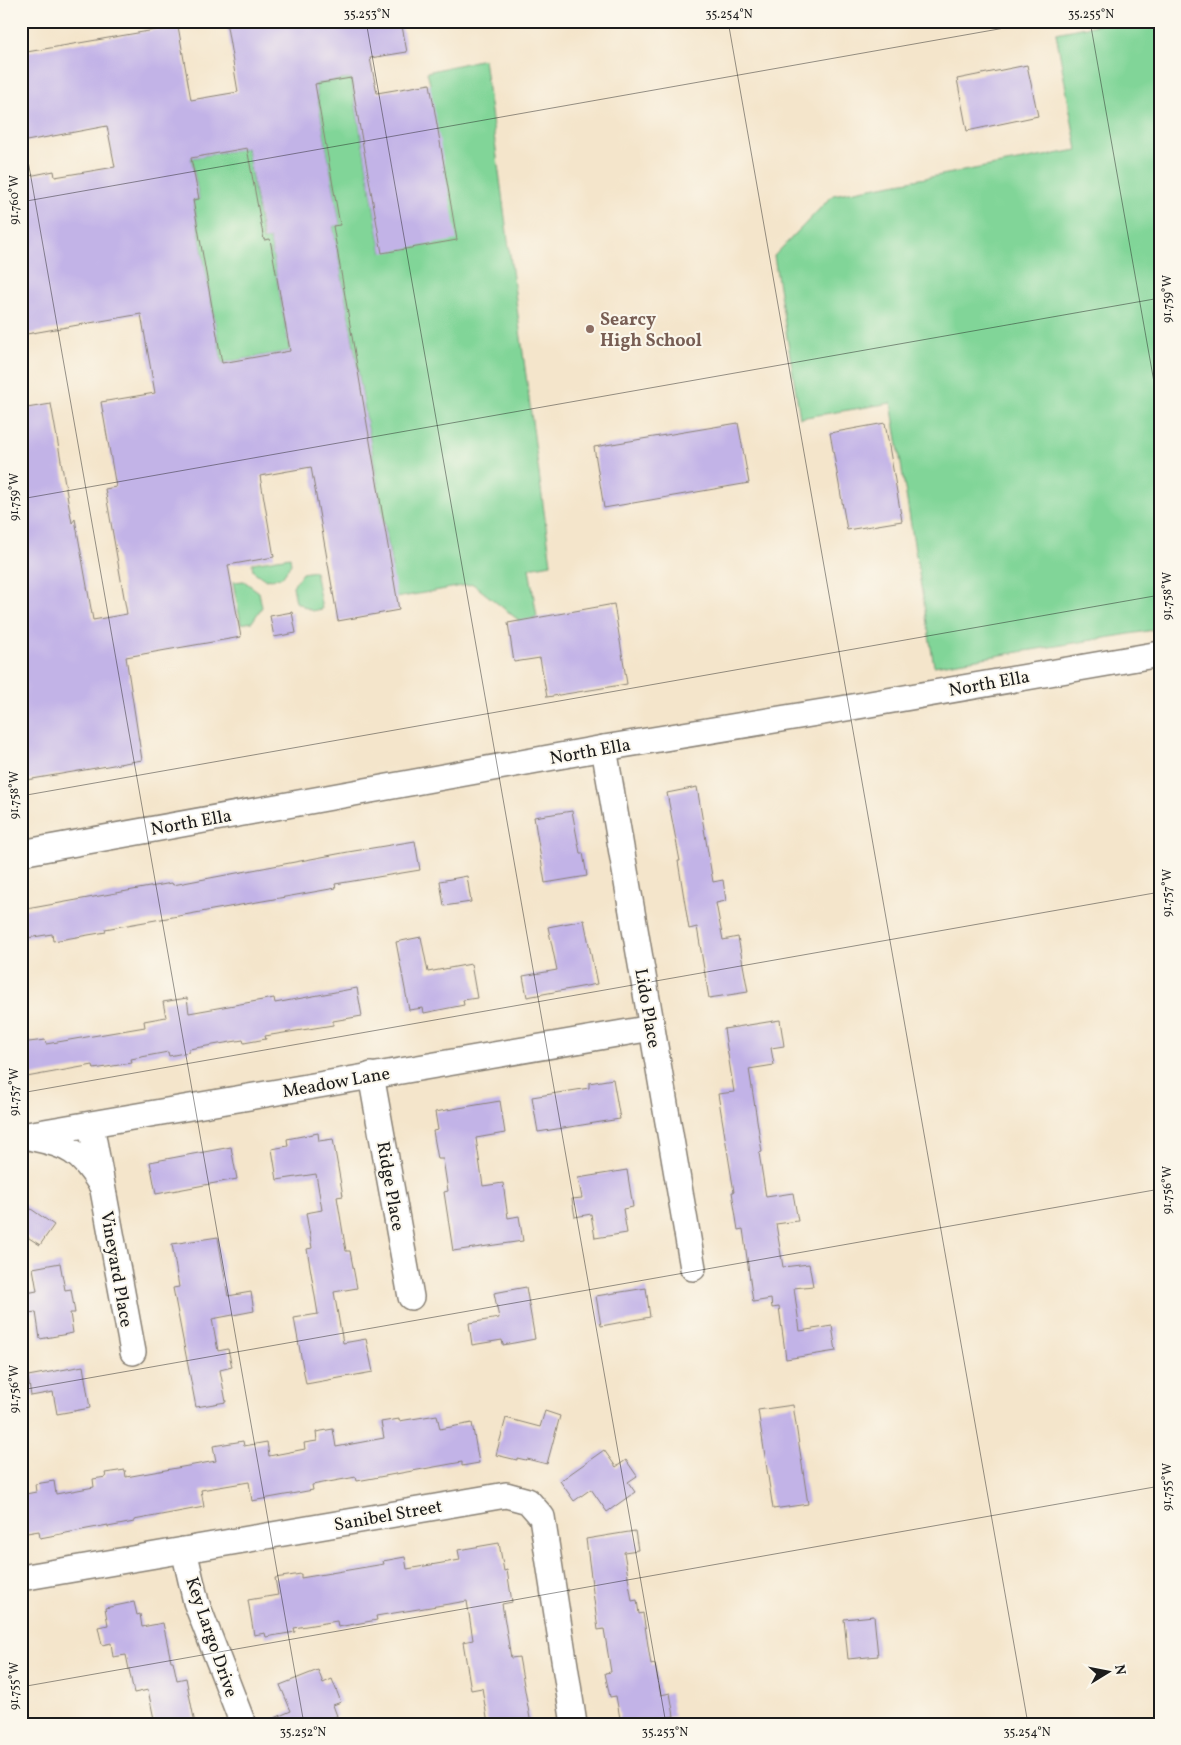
<svg xmlns="http://www.w3.org/2000/svg" width="1181" height="1745" font-family="Vollkorn,serif">
  <style>
    .green { fill: #81d598; stroke: #4e785a }
    .building { fill: #c2b3e7; fill-rule: evenodd }
    .lines { fill: none; stroke-linecap: round; stroke-linejoin: round }
    .street-casing { stroke: #888074; stroke-width: 28 }
    .street { stroke: #fff; stroke-width: 25 }
    .ticks { fill: none; stroke: #1c1c1c; stroke-width: 1; stroke-opacity: 0.45 }
    .education-dot { fill: #8d6e63; stroke: #fbf7ec; stroke-width: 2 }
    .labels { text-anchor: middle; stroke-width: 4; stroke-linejoin: round; paint-order: stroke }
    .education-label { font-size: 18px; font-weight: bold; fill: #785e54; stroke: #fbf7ec; text-anchor: start }
    .street-label { font-size: 18px; fill: #1c1c1c; stroke: #fbf7ec }
    .neatline { fill: none; stroke: #1c1c1c; stroke-width: 2 }
    .ticks-label { font-size: 12px; text-anchor: middle; fill: #1c1c1c }
  </style>
  <rect width="100%" height="100%" fill="#fbf7ec"/>
  <filter id="ink" filterUnits="userSpaceOnUse"><feTurbulence type="fractalNoise" baseFrequency=".02" numOctaves="2"/><feDisplacementMap in="SourceGraphic" scale="10" xChannelSelector="R" yChannelSelector="G"/><feConvolveMatrix kernelMatrix="1 2 1 2 8 2 1 2 1" color-interpolation-filters="sRGB"/></filter>
  <filter id="wash" filterUnits="userSpaceOnUse"><feTurbulence type="fractalNoise" baseFrequency=".0096" numOctaves="4" result="noise"/><feDisplacementMap in="SourceGraphic" scale="20" xChannelSelector="R" yChannelSelector="G"/><feGaussianBlur stdDeviation="1.12" result="paint"/><feColorMatrix in="noise" values="0 0 0 0 0 0 0 0 0 0 0 0 0 0 0 0 0 1.4 0 .05"/><feComposite in="paint" operator="in"/></filter>
  <g filter="url(#wash)">
    <rect width="100%" height="100%" fill="#f4e5cb"/>
    <g class="green">
      <path d="M1116,21H1159L1160,26V629L934,666L891,403L800,418L774,256L833,195L1077,150L1056,33Z"/>
      <path d="M484,59L551,564L529,568L537,617L533,618L538,645L521,622L473,584L374,602L392,567L333,226L340,225L315,84L351,78L382,253L430,84L427,72Z"/>
      <path d="M247,148L263,240L270,239L290,351L222,363L193,200L199,199L191,158Z"/>
      <path d="M290,557L291,564L282,577L266,580L253,571L252,563Z"/>
      <path d="M315,571L322,609L312,611L296,602L293,586L302,573Z"/>
      <path d="M244,581L259,592L262,607L252,622L241,624L233,582Z"/>
    </g>
    <g id="blocks">
      <g class="building">
        <path d="M226,21H401L407,52L370,58L377,93L430,84L457,240L382,253L351,78L315,84L340,225L333,226L399,610L338,621L311,467L260,476L274,557L228,565L241,637L126,657L142,760L21,781V409L51,404L72,523L75,519L93,620L127,614L105,489L116,487L101,402L155,393L141,314L21,335V184L25,183L24,177L54,171L55,177L115,167L107,126L21,142V53L178,26L191,100L238,92ZM247,148L264,240L270,239L290,351L222,363L193,200L199,199L191,158Z"/>
        <path d="M1027,65L1038,116L967,131L957,79Z"/>
        <path d="M738,423L749,483L604,508L594,447Z"/>
        <path d="M885,423L902,521L847,530L830,433Z"/>
        <path d="M614,604L627,684L547,697L540,658L514,662L508,623Z"/>
        <path d="M292,612L296,633L274,637L270,616Z"/>
        <path d="M697,787L713,882L723,880L726,901L716,903L723,940L738,937L748,992L709,998L697,927L689,929L678,861H680L667,793Z"/>
        <path d="M572,811L580,853H583L587,876L545,883L534,817Z"/>
        <path d="M415,841L420,870L335,884L336,888L105,929L106,932L53,941L52,934L21,939V910L172,883L173,885L348,852Z"/>
        <path d="M467,876L471,902L444,906L440,881Z"/>
        <path d="M584,920L597,984L527,997L523,976L557,970L548,927Z"/>
        <path d="M421,937L428,972L471,964L477,998L463,1000L464,1005L424,1013L423,1008L409,1010L396,942Z"/>
        <path d="M357,988L362,1016L333,1021V1025L265,1036L266,1039L244,1043L243,1040L189,1049V1052L169,1056L168,1052L131,1059L132,1063L94,1069L93,1065L21,1078V1043L45,1040L46,1044L145,1027L144,1021L166,1017L163,1002L187,998L189,1013L274,998L275,1003Z"/>
        <path d="M780,1020L784,1046L771,1048L774,1065L749,1069L762,1152L759,1153L766,1197L793,1193L798,1221L776,1224L783,1267L809,1264L813,1286L794,1288L800,1331L832,1326L836,1351L786,1359L779,1307L772,1308L771,1299L753,1302L743,1229L738,1230L732,1192H734L718,1094L734,1092L724,1029Z"/>
        <path d="M613,1079L620,1119L538,1132L532,1097L589,1088V1083Z"/>
        <path d="M500,1101L505,1133L476,1138L483,1186L503,1183L508,1218L519,1216L523,1241L453,1251L444,1192L448,1191L443,1159H438L433,1131L438,1130L435,1112Z"/>
        <path d="M318,1133L319,1141L333,1139L343,1196L337,1197L346,1251H350L357,1288L334,1292L343,1343L366,1339L373,1372L306,1384L294,1318L318,1314L307,1249L312,1248L306,1213L322,1210L316,1174L277,1180L272,1149L288,1146L287,1139Z"/>
        <path d="M231,1147L237,1179L156,1194L150,1162Z"/>
        <path d="M627,1170L633,1207L623,1209L627,1233L595,1238L591,1214L575,1217L572,1199L582,1198L578,1178Z"/>
        <path d="M21,1202L54,1225L40,1245L21,1233Z"/>
        <path d="M218,1237L228,1296L251,1292L254,1311L212,1319L218,1351L228,1349L232,1367L220,1370L226,1402L196,1407L173,1288L179,1287L172,1244Z"/>
        <path d="M60,1263L65,1290L71,1289L75,1313H70L73,1333L40,1339L36,1312L21,1314V1294L37,1291L33,1268Z"/>
        <path d="M526,1287L535,1339L503,1345L502,1340L472,1345L469,1323L499,1318L494,1293Z"/>
        <path d="M646,1288L650,1317L601,1326L596,1296Z"/>
        <path d="M83,1366L90,1408L57,1414L53,1392L31,1396L28,1376Z"/>
        <path d="M793,1405L808,1504L773,1509L758,1410Z"/>
        <path d="M545,1411L560,1416L547,1464L527,1459L526,1460L517,1458V1460L496,1455L506,1418L540,1427Z"/>
        <path d="M437,1415L440,1429L472,1423L479,1463L462,1466V1462L357,1481L356,1477L312,1485L313,1490L252,1501L249,1482L201,1490L204,1507L134,1520V1522L108,1527V1525L40,1538L39,1531L21,1534V1495L36,1492L35,1484L54,1481L56,1494L94,1487L93,1479L106,1477L105,1473L125,1470L126,1477L216,1461L213,1446L243,1441L244,1446L267,1442L269,1456L305,1449L304,1443L317,1441L316,1432L333,1429L336,1447L384,1438L381,1422L399,1419V1421Z"/>
        <path d="M604,1450L616,1467L626,1460L637,1476L628,1482L635,1492L607,1512L591,1489L574,1501L560,1481Z"/>
        <path d="M635,1531L638,1550L624,1552L632,1601L637,1600L639,1614L643,1613L651,1665L655,1664L661,1695L670,1693L674,1716L634,1724H621L616,1696L610,1697L605,1673L611,1672L604,1629L598,1630L586,1539Z"/>
        <path d="M499,1543L504,1571L507,1570L512,1602L502,1604L511,1658L519,1657L531,1724H488L482,1688L471,1690L463,1642L473,1640L467,1601L376,1616L377,1620L338,1627L337,1621L294,1628L295,1632L266,1637L265,1633L254,1635L248,1600L278,1595L275,1578L301,1574V1578L384,1564L383,1561L405,1557L407,1569L460,1560L458,1550Z"/>
        <path d="M134,1602L137,1615L140,1614L142,1627L163,1623L171,1661H173L177,1680L186,1678L195,1724H155L148,1690L134,1693L126,1655L113,1657L111,1643L102,1645L98,1627L108,1625L105,1608Z"/>
        <path d="M874,1616L878,1656L848,1659L844,1619Z"/>
        <path d="M318,1670L323,1683L332,1679L341,1702L333,1705L337,1716L319,1724H261L291,1711L280,1685Z"/>
      </g>
    </g>
  </g>
  <g filter="url(#ink)">
    <use href="#blocks" fill-opacity="0" stroke="#888074" stroke-width="1"/>
    <g class="lines">
      <defs>
        <g id="street">
          <path d="M604,748L693,1268"/>
          <path d="M21,853L604,748L835,710L1160,654"/>
          <path d="M371,1075L411,1297"/>
          <path d="M91,1125L133,1352"/>
          <path d="M21,1136L652,1028"/>
          <path d="M33,1138C68,1145 81,1152 100,1183"/>
          <path d="M184,1550L196,1602L243,1724"/>
          <path d="M21,1578L506,1495L528,1501L542,1517L574,1724"/>
        </g>
      </defs>
      <use href="#street" class="street-casing"/>
      <use href="#street" class="street"/>
    </g>
  </g>
  <path class="ticks" d="M366,21L666,1724M728,21L1028,1724M1090,21L1160,416M21,121L304,1724M21,202L1044,21M21,499L1160,298M21,796L1160,595M21,1093L1160,892M21,1390L1160,1189M21,1687L1160,1486"/>
  <circle class="education-dot" cx="590" cy="329" r="5"/>
  <g class="labels">
    <g class="education-label">
      <text x="600" y="325">Searcy<tspan x="600" dy="21">High School</tspan></text>
    </g>
    <g class="street-label">
      <text transform="translate(989 683) rotate(-10)" y="6">North Ella</text>
      <text transform="translate(590 751) rotate(-10)" y="6">North Ella</text>
      <text transform="translate(191 822) rotate(-10)" y="6">North Ella</text>
      <text transform="translate(648 1008) rotate(80)" y="6">Lido Place</text>
      <text transform="translate(336 1082) rotate(-10)" y="6">Meadow Lane</text>
      <text transform="translate(391 1186) rotate(80)" y="6">Ridge Place</text>
      <text transform="translate(117 1269) rotate(80)" y="6">Vineyard Place</text>
      <text transform="translate(388 1515) rotate(-10)" y="6">Sanibel Street</text>
      <text transform="translate(212 1637) rotate(71)" y="6">Key Largo Drive</text>
    </g>
  </g>
  <rect width="1181" height="1745" fill="none" stroke="#fbf7ec" stroke-width="55"/>
  <g transform="translate(1108 1672) rotate(80)" stroke="#fbf7ec" stroke-width="4" paint-order="stroke">
  <path d="M0-4L9 19L0 12L-9 19Z" fill="#1c1c1c"/>
  <text y="-8" font-size="14" font-weight="bold" text-anchor="middle" fill="#1c1c1c">N</text>
  </g>
  <rect x="28" y="28" width="1126" height="1690" class="neatline"/>
  <g class="ticks-label">
    <text x="367" y="18">35.253°N</text>
    <text x="729" y="18">35.254°N</text>
    <text x="1091" y="18">35.255°N</text>
    <text transform="translate(14 200) rotate(-90)" y="4">91.760°W</text>
    <text transform="translate(1167 299) rotate(-90)" y="4">91.759°W</text>
    <text transform="translate(14 497) rotate(-90)" y="4">91.759°W</text>
    <text transform="translate(1167 596) rotate(-90)" y="4">91.758°W</text>
    <text transform="translate(14 795) rotate(-90)" y="4">91.758°W</text>
    <text transform="translate(1167 893) rotate(-90)" y="4">91.757°W</text>
    <text transform="translate(14 1092) rotate(-90)" y="4">91.757°W</text>
    <text transform="translate(1167 1190) rotate(-90)" y="4">91.756°W</text>
    <text transform="translate(14 1389) rotate(-90)" y="4">91.756°W</text>
    <text transform="translate(1167 1487) rotate(-90)" y="4">91.755°W</text>
    <text transform="translate(14 1686) rotate(-90)" y="4">91.755°W</text>
    <text x="303" y="1736">35.252°N</text>
    <text x="665" y="1736">35.253°N</text>
    <text x="1027" y="1736">35.254°N</text>
  </g>
</svg>
